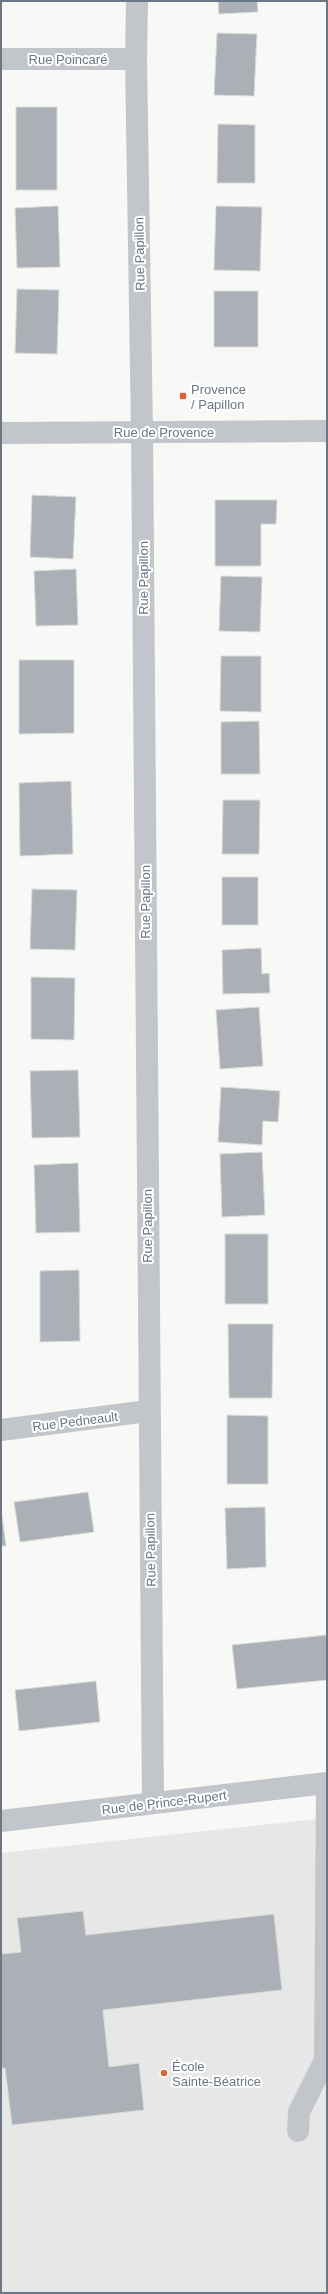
<svg xmlns="http://www.w3.org/2000/svg" width="328" height="2294" font-family="Helvetica,sans-serif">
  <style>
    .built { fill: #e6e7e6 }
    .building { fill: #aab0b6; stroke: #dadad8 }
    .lines { fill: none; stroke-linecap: round; stroke-linejoin: round }
    .minor { stroke: #c2c5c9; stroke-width: 22 }
    .poi-dot { fill: #d56739; stroke: #fff; stroke-width: 1.5 }
    .labels { text-anchor: middle; stroke-width: 4; stroke-linejoin: round; paint-order: stroke }
    .street-label { font-size: 13px; fill: #6a7784; stroke: #fff }
    .poi-label { font-size: 13px; fill: #6a7784; stroke: #fff; text-anchor: start }
  </style>
  <rect width="100%" height="100%" fill="#f8f8f6"/>
  <path class="built" d="M327,1818V2293H1V1853Z"/>
  <g class="building">
    <path d="M218,1H257L258,12L219,14Z"/>
    <path d="M217,33L257,34L254,96L214,95Z"/>
    <rect x="16" y="107" width="41" height="83"/>
    <path d="M218,124L255,125V183H217Z"/>
    <path d="M58,206L60,267L17,268L15,208Z"/>
    <path d="M216,206L262,207L260,271L214,270Z"/>
    <path d="M17,289L59,290L57,354L15,353Z"/>
    <rect x="214" y="291" width="44" height="56"/>
    <path d="M32,495L76,497L73,559L30,557Z"/>
    <path d="M215,500H277L276,524H261V566H215Z"/>
    <path d="M76,569L78,625L36,626L34,571Z"/>
    <path d="M221,576L262,577L260,632L219,631Z"/>
    <path d="M221,656H261V712L220,711Z"/>
    <path d="M19,660H74V733L19,734Z"/>
    <path d="M259,721L260,774H221V722Z"/>
    <path d="M71,781L73,854L20,856L19,783Z"/>
    <path d="M223,800H260L259,854H222Z"/>
    <rect x="222" y="877" width="36" height="48"/>
    <path d="M32,889L77,890L75,950L30,949Z"/>
    <path d="M261,948L262,974L269,973L270,993L223,994L222,950Z"/>
    <path d="M31,977L75,978L74,1040L31,1039Z"/>
    <path d="M259,1007L263,1066L220,1069L216,1010Z"/>
    <path d="M78,1070L80,1137L32,1138L30,1071Z"/>
    <path d="M221,1087L280,1091L278,1122L263,1121L262,1145L218,1142Z"/>
    <path d="M262,1152L265,1215L222,1217L220,1154Z"/>
    <path d="M78,1163L80,1232L36,1233L34,1165Z"/>
    <rect x="225" y="1234" width="43" height="70"/>
    <path d="M79,1270L80,1341L40,1342V1271Z"/>
    <path d="M228,1324H273L272,1398H229Z"/>
    <path d="M227,1415L268,1416V1484H227Z"/>
    <path d="M88,1492L94,1532L20,1542L14,1502Z"/>
    <path d="M265,1507L266,1567L227,1569L225,1508Z"/>
    <path d="M1,1508L6,1546H1Z"/>
    <path d="M327,1635V1680L237,1689L232,1645Z"/>
    <path d="M96,1681L100,1722L19,1731L15,1690Z"/>
    <path d="M83,1911L86,1935L274,1914L282,1990L103,2010L109,2067L139,2063L144,2110L12,2125L5,2068H1V1954L21,1952L17,1918Z"/>
  </g>
  <g class="lines">
    <g class="minor">
      <path d="M137,1L136,59L142,432L153,1803"/>
      <path d="M1,59H136"/>
      <path d="M1,433L327,431"/>
      <path d="M1,1430L148,1411"/>
      <path d="M1,1821L327,1783"/>
      <path d="M298,2131L299,2112L325,2060L327,1789"/>
    </g>
  </g>
  <g class="poi-dot">
    <rect x="179" y="392" width="8" height="8" rx="2"/>
    <circle cx="164" cy="2073" r="4"/>
  </g>
  <g class="labels">
    <g class="street-label">
      <text x="68" y="64">Rue Poincaré</text>
      <text transform="translate(139 254) rotate(-91)" y="5">Rue Papillon</text>
      <text x="164" y="437">Rue de Provence</text>
      <text transform="translate(143 578) rotate(-90)" y="5">Rue Papillon</text>
      <text transform="translate(145 902) rotate(-90)" y="5">Rue Papillon</text>
      <text transform="translate(147 1226) rotate(-90)" y="5">Rue Papillon</text>
      <text transform="translate(75 1421) rotate(-7)" y="5">Rue Pedneault</text>
      <text transform="translate(150 1550) rotate(-91)" y="5">Rue Papillon</text>
      <text transform="translate(164 1802) rotate(-7)" y="5">Rue de Prince-Rupert</text>
    </g>
    <g class="poi-label">
      <text x="191" y="394">Provence<tspan x="191" dy="15">/ Papillon</tspan></text>
      <text x="172" y="2071">École<tspan x="172" dy="15">Sainte-Béatrice</tspan></text>
    </g>
  </g>
  <rect width="328" height="2294" fill="none" stroke="#6a7784" stroke-width="4"/>
</svg>
